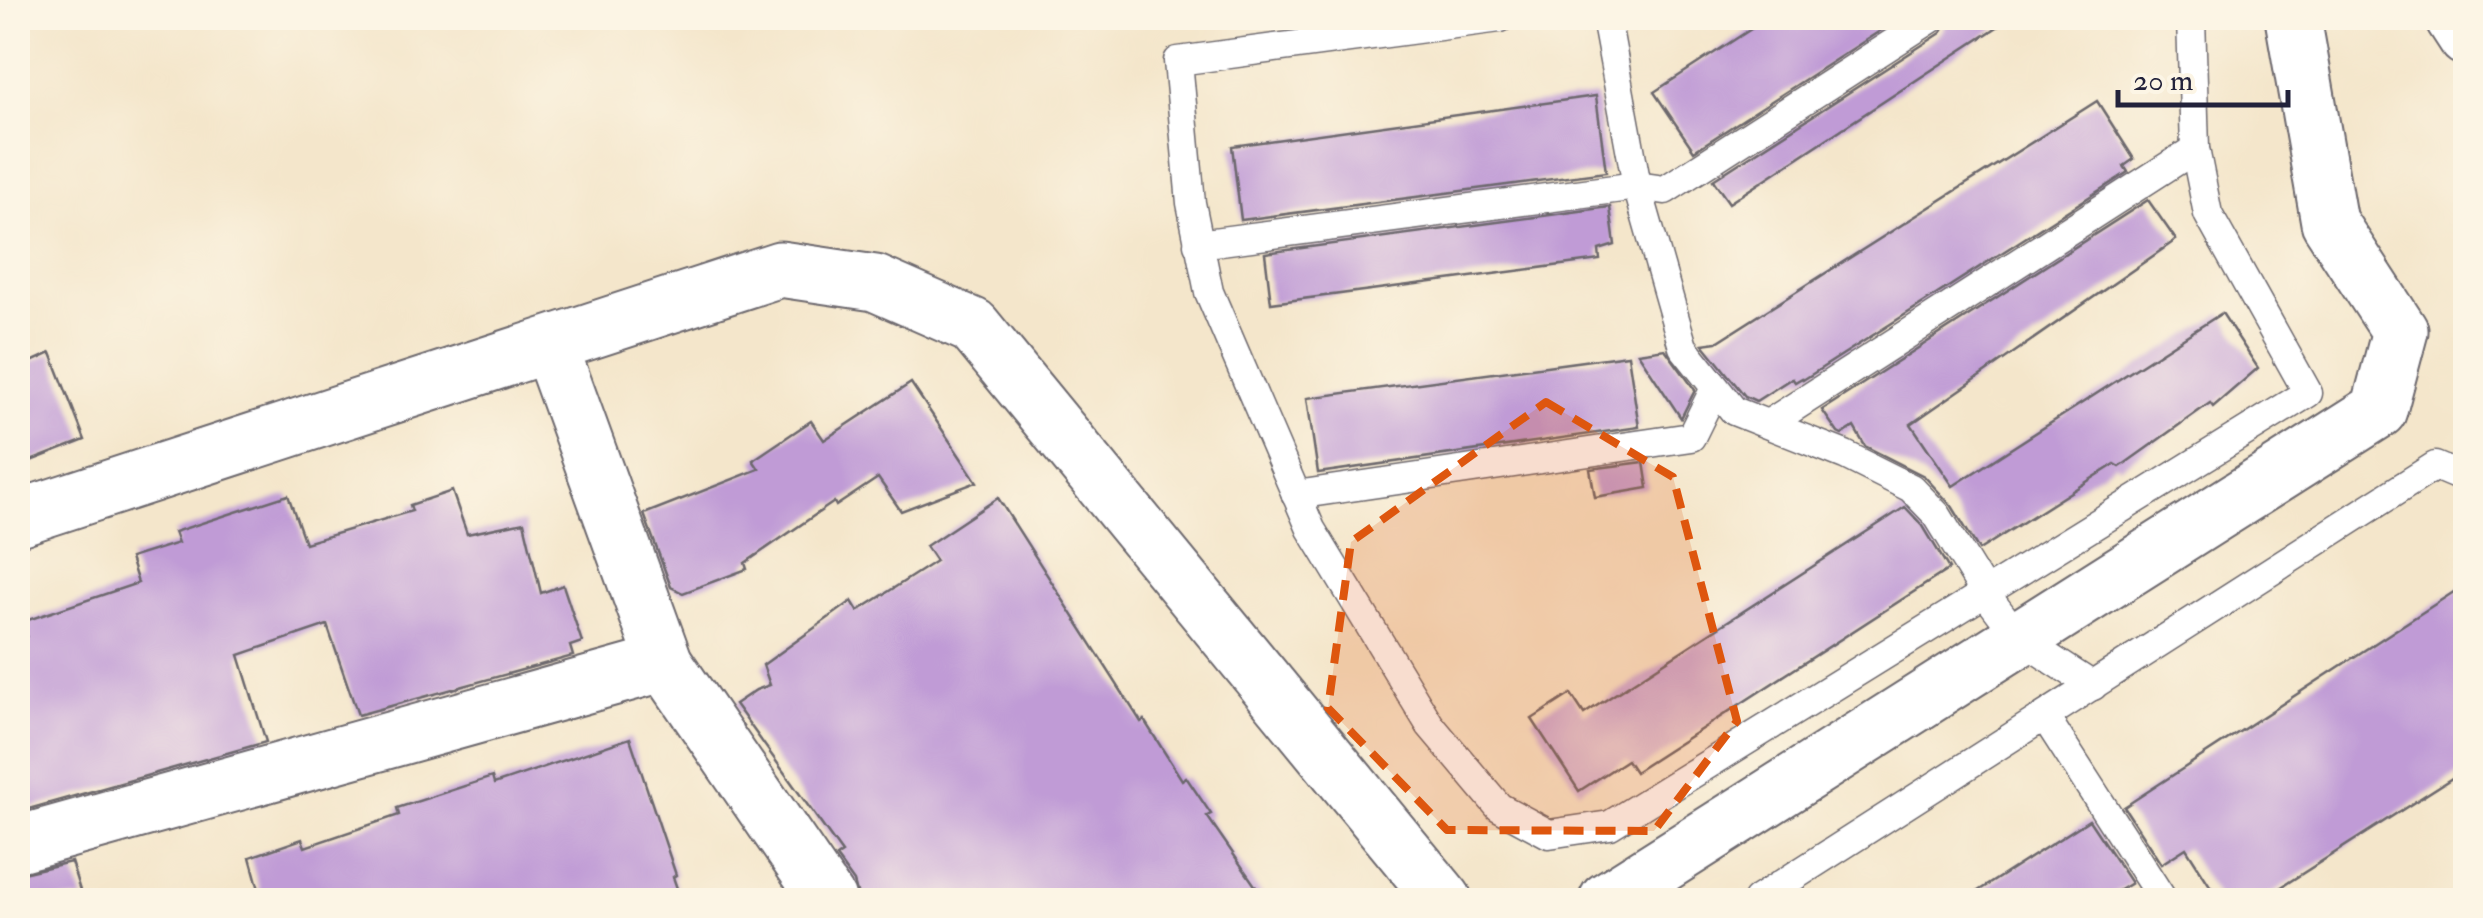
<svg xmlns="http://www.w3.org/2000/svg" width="2483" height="918" font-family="'IM FELL Double Pica',serif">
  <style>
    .building { fill: #c09bd6 }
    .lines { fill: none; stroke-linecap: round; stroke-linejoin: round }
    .lane-casing { stroke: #6c676d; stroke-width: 31 }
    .street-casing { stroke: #6c676d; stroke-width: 59 }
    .lane { stroke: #fff; stroke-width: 28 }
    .street { stroke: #fff; stroke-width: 55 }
    .marked { fill: #de560e; fill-opacity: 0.2; stroke: #de560e; stroke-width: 8; stroke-dasharray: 20 12; stroke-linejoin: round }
  </style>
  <rect width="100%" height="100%" fill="#fcf5e5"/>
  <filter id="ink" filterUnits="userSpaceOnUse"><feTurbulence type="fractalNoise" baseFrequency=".01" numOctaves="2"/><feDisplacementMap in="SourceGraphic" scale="20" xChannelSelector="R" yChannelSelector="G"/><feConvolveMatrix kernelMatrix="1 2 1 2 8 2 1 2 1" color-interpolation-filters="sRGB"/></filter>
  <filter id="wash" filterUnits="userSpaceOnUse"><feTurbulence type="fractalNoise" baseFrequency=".0048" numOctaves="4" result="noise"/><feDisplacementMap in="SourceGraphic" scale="40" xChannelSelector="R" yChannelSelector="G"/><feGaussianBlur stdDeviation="2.25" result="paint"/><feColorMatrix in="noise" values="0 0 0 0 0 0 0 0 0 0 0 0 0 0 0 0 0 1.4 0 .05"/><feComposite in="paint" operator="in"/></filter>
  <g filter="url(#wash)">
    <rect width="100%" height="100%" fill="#f4e6cb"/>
    <g id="blocks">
      <g class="building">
        <path d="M1768,18H1900L1694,151L1654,92Z"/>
        <path d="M1949,18H2011L1729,203L1713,180L1941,33Z"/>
        <path d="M1596,96L1606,172L1241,220L1232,146Z"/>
        <path d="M2097,101L2134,159L2124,166L2128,172L1803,380L1802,378L1795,382L1792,378L1756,401L1745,396L1703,344L1717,342Z"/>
        <path d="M2148,200L2176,240L1911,424L1953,486L2222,313L2258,368L2213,407L2210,403L2120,467L2115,464L1979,550L1952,506L1924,476L1865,446L1854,427L1842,435L1838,433L1822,410Z"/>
        <path d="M1610,207L1615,245L1599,250L1600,260L1271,303L1265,253Z"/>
        <path d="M1665,349L1695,390L1681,418L1638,353Z"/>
        <path d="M51,353L85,440L18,466V368Z"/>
        <path d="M1628,355L1639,427L1318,473L1307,398Z"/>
        <path d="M911,383L977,482L901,511L878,478L836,506L834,502L745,563L747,569L683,593L671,587L644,514L759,469L753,460L811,421L824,440Z"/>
        <path d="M1644,462L1648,488L1595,497L1590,469Z"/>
        <path d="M452,491L467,534L524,522L541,593L563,585L582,642L570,646L573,656L358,715L327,625L239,655L266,742L18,812V640L27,636L22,622L138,583L130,558L178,543L174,532L288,495L305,543L412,511L410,505Z"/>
        <path d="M998,498L1141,722L1144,720L1182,780L1186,777L1211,814L1207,816L1265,900H859L854,882L836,857L842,853L735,704L756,690L770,685L763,665L852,601L858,611L936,561L926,546Z"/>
        <path d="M1905,507L1923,526L1949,569L1635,772L1627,760L1579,791L1532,719L1571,694L1584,714Z"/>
        <path d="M2466,584V769L2261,900H2219L2186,848L2161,864L2124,807Z"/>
        <path d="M630,738L676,875L673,877L681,900H262L250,857L302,839L305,847L399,815L397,808L492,777L494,784Z"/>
        <path d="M2089,820L2131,883L2103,900H1964Z"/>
        <path d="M71,862L83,900H18V874Z"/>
      </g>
    </g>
  </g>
  <g filter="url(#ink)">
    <use href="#blocks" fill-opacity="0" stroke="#6c676d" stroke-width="2.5"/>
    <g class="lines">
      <defs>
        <g id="lane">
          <path d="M1500,18L1178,61L1191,203L1209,292L1311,529L1430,725L1499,807L1549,834L1610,825L2308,393L2208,214L2195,149L2191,18"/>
          <path d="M1606,18L1637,186L1683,347L1734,411L1845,455L1911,488L1937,515L1985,593L2019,638L2093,686"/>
          <path d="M1198,244L1637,186L1665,190L1932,18"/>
          <path d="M1768,424L2195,149"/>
          <path d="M1296,495L1691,437L1715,388"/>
          <path d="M2045,717L2163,900"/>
          <path d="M1757,900L2435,466L2466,479"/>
        </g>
        <g id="street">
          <path d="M2453,18L2466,38"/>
          <path d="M550,346L665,663L828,900"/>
          <path d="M18,518L780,269L875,283L973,326L1444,900"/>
          <path d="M18,844L665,663"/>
          <path d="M1607,900L2379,410L2400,331L2329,222L2293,18"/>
        </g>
      </defs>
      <use href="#lane" class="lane-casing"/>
      <use href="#street" class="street-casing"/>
      <use href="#lane" class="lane"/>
      <use href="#street" class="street"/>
    </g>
  </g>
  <path class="marked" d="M1546,402L1673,477L1737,721L1654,831L1447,830L1328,708L1351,542Z"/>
  <rect width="2483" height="918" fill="none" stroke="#fcf5e5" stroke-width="60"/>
  <path d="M2118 90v15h170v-15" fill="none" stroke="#22223b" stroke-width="5"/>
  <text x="2133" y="90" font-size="30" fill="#22223b" stroke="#fcf5e5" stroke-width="8" paint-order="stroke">20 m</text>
</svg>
